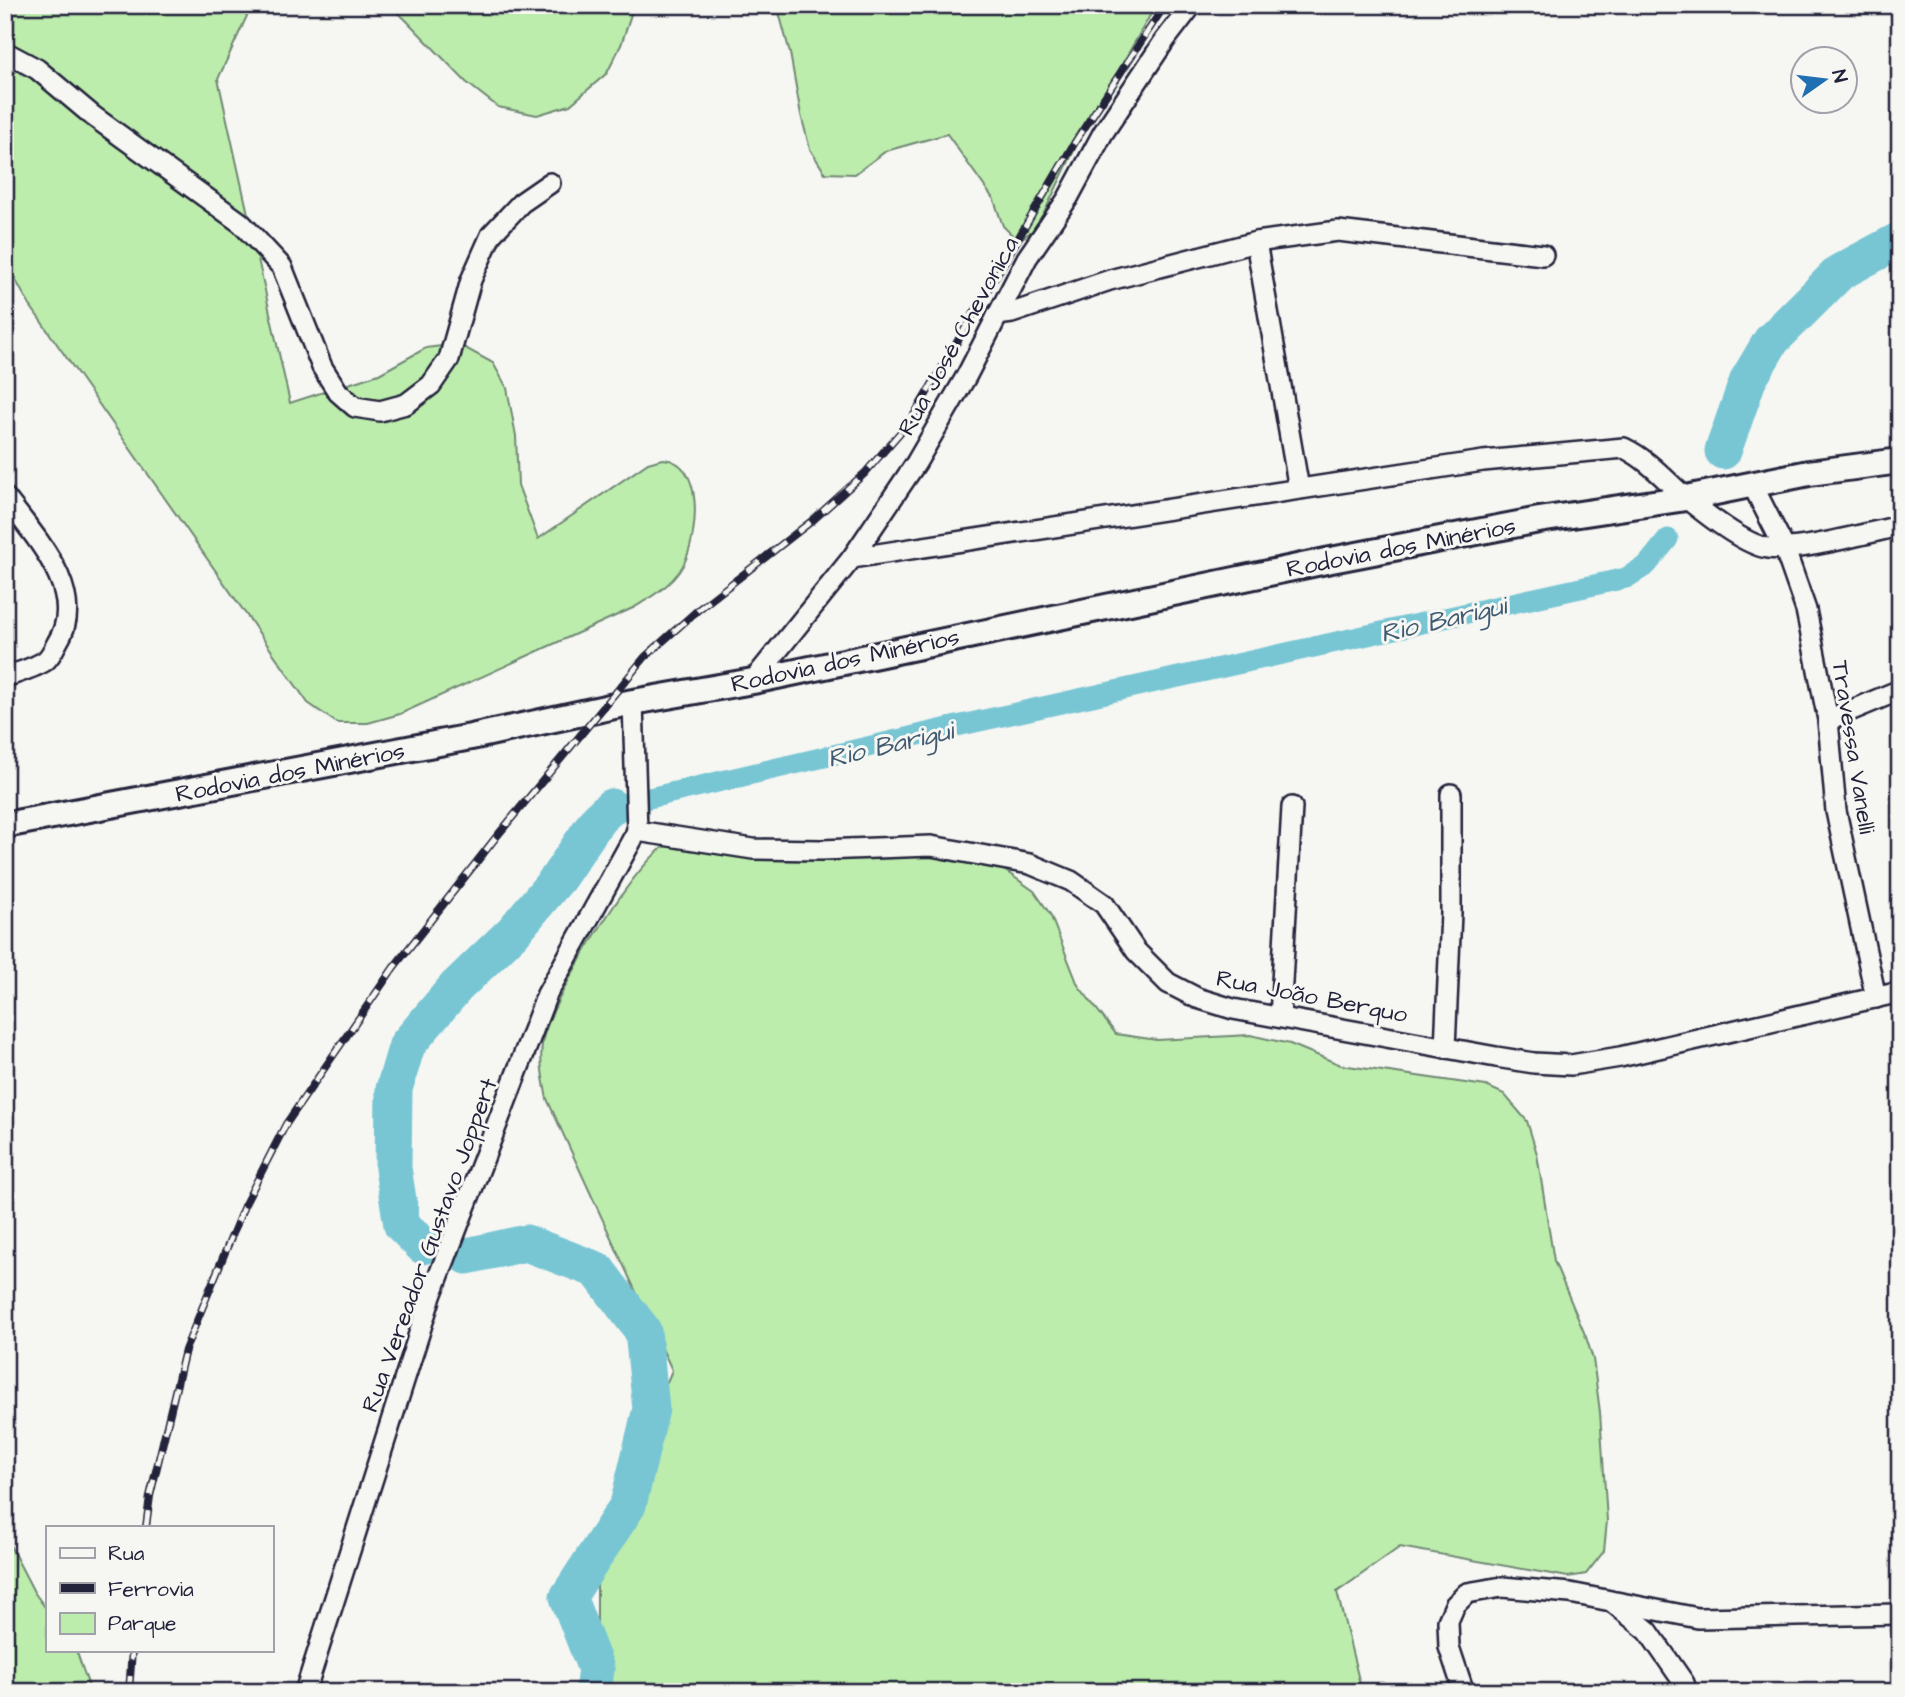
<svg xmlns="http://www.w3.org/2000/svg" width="1905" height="1697" font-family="'Architects Daughter',sans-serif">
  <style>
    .green { fill: #bdedac; stroke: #708874; stroke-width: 2 }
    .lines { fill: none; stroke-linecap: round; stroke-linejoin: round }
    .canal { stroke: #78c6d4; stroke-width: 21 }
    .river { stroke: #78c6d4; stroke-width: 37 }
    .minor-casing { stroke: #22223b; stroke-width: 24 }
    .major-casing { stroke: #22223b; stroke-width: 30 }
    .minor { stroke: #f6f6f2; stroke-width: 19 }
    .major { stroke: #f6f6f2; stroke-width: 24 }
    .rail-casing { stroke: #22223b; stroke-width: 8 }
    .rail { stroke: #f6f6f2; stroke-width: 5; stroke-dasharray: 16; stroke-linecap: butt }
    .labels { text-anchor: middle; stroke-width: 6; stroke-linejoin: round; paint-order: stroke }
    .street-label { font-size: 24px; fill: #22223b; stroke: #f6f6f2 }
    .water-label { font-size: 26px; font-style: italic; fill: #405b71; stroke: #f6f6f2 }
  </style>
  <rect width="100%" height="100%" fill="#f6f6f2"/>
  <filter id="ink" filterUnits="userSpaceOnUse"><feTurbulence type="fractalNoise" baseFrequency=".0143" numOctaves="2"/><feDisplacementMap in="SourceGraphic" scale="14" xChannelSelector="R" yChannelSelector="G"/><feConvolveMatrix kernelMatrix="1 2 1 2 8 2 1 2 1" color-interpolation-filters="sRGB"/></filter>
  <g filter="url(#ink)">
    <g class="green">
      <path d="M5,5H252L218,79L290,403L379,374L426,348L458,344L493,363L507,388L516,436L518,485L538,539L648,463C652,462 660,459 664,459C705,464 697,533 686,559C677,582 654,595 635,607L400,714L368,723H337L308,703L29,304L5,261Z"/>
      <path d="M387,5H634L621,45L607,73L570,105L537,115L498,107L466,82L404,18Z"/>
      <path d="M777,5H1156L1082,134L1045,211L1032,231L1018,241L1003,226L994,200L947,134L886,151L855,174L825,173L810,149L801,115L790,53Z"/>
      <path d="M692,837L934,854L977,860L1004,870L1034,891L1050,914L1078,985L1116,1034L1157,1040L1250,1035L1290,1044L1341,1065L1486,1086L1504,1094L1527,1121L1537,1154L1554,1261L1586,1337L1593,1359L1600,1412L1607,1521L1604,1551L1586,1574L1568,1577L1400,1547L1337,1592L1362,1692H597V1554L672,1370L547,1099C543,1079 538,1056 544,1035C557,991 627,876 662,848C670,842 682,840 692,837Z"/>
      <path d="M5,1536L34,1592L47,1610V1650H76L91,1692H5Z"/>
    </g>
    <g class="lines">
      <path class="canal" d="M611,807L957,726L1626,578L1647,565L1668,539"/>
      <g class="river">
        <path d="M1723,451L1748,380L1771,341L1840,272L1900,240"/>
        <path d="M423,1246L402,1225L393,1168L394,1089L407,1045L456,987L513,932L558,878L598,819L611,807"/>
        <path d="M467,1256L526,1243L597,1270L643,1331L651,1409L628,1505L568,1597L596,1669L593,1692"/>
      </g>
      <defs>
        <g id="minor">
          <path d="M5,52L37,69L93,116L241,223L282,267L322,367L338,392L355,407L380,411L406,404L431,385L449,359L471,280L491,235L521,203L550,183"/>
          <path d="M1256,242L1299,489"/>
          <path d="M997,315L1012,313L1110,280L1256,242L1338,231L1543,255"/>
          <path d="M1752,484L1784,547L1806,610L1828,720L1836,811L1876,998"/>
          <path d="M5,497C34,536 89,593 57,643C54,649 50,657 45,661C34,668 17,673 5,677"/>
          <path d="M852,558L1483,461L1624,448C1649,460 1665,480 1686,498C1703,512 1746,546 1768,548C1800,552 1866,533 1900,526"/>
          <path d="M753,681L852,558L916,463L967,375L1027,258L1068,198L1103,133L1165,40L1192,5"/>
          <path d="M633,702L637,831L753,849L821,850L931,846L1030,864L1071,881L1104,904L1136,951L1168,983L1197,998L1233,1009L1496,1057L1534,1063L1571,1065L1620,1057L1900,992"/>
          <path d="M1828,720L1900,690"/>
          <path d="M1280,1017L1292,807"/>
          <path d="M1445,1048L1451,913V794"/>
          <path d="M1616,1602L1698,1618L1900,1614"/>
          <path d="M305,1692L431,1296L547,994L637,831"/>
          <path d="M1464,1692L1449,1647L1448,1621L1455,1605L1467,1593L1502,1587L1570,1593L1611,1601L1648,1631L1684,1683L1687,1692"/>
        </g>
        <path id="major" d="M5,825L471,737L633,702L753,681L1326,561L1539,520L1686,498L1809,473L1900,461"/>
      </defs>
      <use href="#minor" class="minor-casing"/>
      <use href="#major" class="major-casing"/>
      <use href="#minor" class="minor"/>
      <use href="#major" class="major"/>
      <defs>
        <g id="rail">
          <path d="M146,1527L150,1496L185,1350L244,1206L286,1124L394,967L497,836L645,657L699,609L813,520L865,473L911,420L1075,142L1165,5"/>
          <path d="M129,1692L132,1650"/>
        </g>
      </defs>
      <use href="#rail" class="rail-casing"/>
      <use href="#rail" class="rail"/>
    </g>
  </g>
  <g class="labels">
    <g class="street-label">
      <text transform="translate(958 336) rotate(-61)" y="8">Rua José Chevonica</text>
      <text transform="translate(1401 547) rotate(-11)" y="8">Rodovia dos Minérios</text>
      <text transform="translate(845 660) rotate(-12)" y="8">Rodovia dos Minérios</text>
      <text transform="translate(1854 747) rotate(81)" y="8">Travessa Vanelli</text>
      <text transform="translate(290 772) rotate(-11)" y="8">Rodovia dos Minérios</text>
      <text transform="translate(1312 996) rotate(11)" y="8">Rua João Berquo</text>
      <text transform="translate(429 1245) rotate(-70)" y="8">Rua Vereador Gustavo Joppert</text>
    </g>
    <g class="water-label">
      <text transform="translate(1443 619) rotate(-13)" y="9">Rio Barigui</text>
      <text transform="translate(890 744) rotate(-13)" y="9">Rio Barigui</text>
    </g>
  </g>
  <rect width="1905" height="1697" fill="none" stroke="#f6f6f2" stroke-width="28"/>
  <rect x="14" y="14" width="1877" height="1669" fill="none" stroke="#22223b" stroke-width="2.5" filter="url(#ink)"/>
  <rect x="46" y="1526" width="228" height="126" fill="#f6f6f2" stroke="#a1a1a9" stroke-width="2"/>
  <rect x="60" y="1548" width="35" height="10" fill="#f6f6f2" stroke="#a1a1a9" stroke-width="2"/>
  <text x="108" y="1560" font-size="21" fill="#22223b">Rua</text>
  <rect x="60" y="1583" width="35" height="10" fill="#22223b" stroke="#a1a1a9" stroke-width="2"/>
  <text x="108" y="1596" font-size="21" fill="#22223b">Ferrovia</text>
  <rect x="60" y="1613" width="35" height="21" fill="#bdedac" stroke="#a1a1a9" stroke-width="2"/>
  <text x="108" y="1630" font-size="21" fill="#22223b">Parque</text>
  <g transform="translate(1824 80) rotate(76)"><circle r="33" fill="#f6f6f2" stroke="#a1a1a9" stroke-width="2"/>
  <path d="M0-5L12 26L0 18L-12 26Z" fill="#1f6fb2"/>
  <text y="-10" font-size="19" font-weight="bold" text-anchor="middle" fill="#22223b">N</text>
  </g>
</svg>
